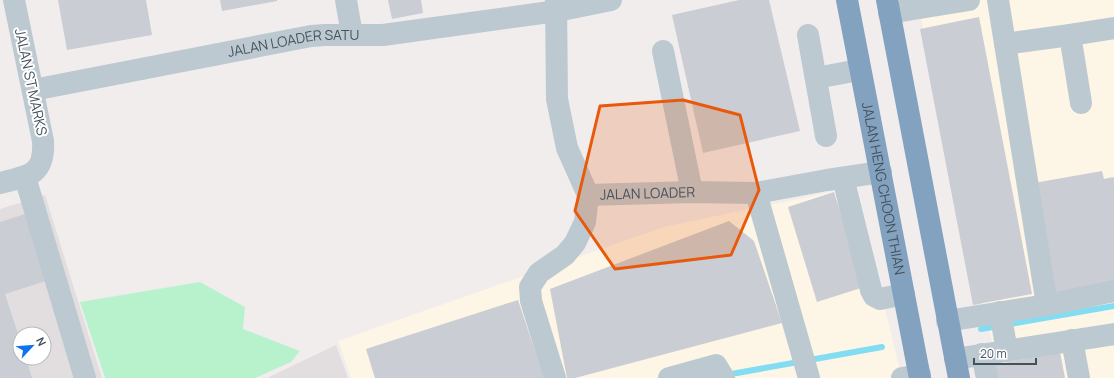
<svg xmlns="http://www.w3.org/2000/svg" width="1114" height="378" font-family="Manrope,sans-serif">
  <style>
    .commercial { fill: #fdf5e5 }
    .education { fill: #e2dedf; fill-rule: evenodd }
    .green { fill: #b8f2cd }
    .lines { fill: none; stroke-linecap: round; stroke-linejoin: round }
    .stream { stroke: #82ddf2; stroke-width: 6 }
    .building { fill: #cacdd3 }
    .minor { stroke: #bdc9d1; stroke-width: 22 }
    .highway { stroke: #82a2c0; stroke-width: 22 }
    .marked { fill: #e8590c; fill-opacity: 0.2; stroke: #e8590c; stroke-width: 3; stroke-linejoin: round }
    .labels { text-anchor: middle; stroke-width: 4; stroke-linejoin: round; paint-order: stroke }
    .street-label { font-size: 14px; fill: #45525c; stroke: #fff }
  </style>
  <rect width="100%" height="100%" fill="#f1eded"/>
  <g class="commercial">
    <path d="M917,0H1114V378H1000Z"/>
    <path d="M855,187L902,378H351L338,341L664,227Z"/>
  </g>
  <g class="education">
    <path d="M45,195L102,378H0V209ZM20,334H44V358H20Z"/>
    <path d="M336,345L348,378H267Z"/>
  </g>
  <path class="green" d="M200,282L245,307L243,329L300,351L291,362L255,378H105L80,302Z"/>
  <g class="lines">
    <g class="stream">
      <path d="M981,329L1114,306"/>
      <path d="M726,375L737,373L882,347"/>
    </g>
  </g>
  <g class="building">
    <path d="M58,0H146L152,35L67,50Z"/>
    <path d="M220,0H277V1L222,11Z"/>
    <path d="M388,0H421L423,13L392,19Z"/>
    <path d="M739,0H769L800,131L703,153L672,15Z"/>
    <path d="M979,17L1032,294L973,305L920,29Z"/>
    <path d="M1102,171L1104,179L1113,177L1114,179V282L1053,293L1034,183Z"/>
    <path d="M834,192L864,287L817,302L788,207Z"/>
    <path d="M25,214L46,281L5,294L20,340V358H26L32,378H0V222Z"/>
    <path d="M729,221L754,241L782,323L575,378H567L550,289Z"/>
    <path d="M518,300L544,378H375L366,349Z"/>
    <path d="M1060,352L1065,378H995L993,365Z"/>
  </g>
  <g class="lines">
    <g class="minor">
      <path d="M346,0L352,35"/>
      <path id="s1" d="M556,0L557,99L567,148L588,195L692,192L756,193L827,180L881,172"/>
      <path d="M998,0L1047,305"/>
      <path d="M889,13L969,0"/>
      <path d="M808,35L826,136"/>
      <path d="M1070,35L1081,103"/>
      <path d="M1005,44L1070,35L1114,28"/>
      <path d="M663,51L692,192"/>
      <path d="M816,78L859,70"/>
      <path id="s2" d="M33,90L311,36L325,35H383L557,11L611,0"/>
      <path d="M25,177L85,378"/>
      <path d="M843,178L871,290L874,296L880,299L904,294"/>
      <path d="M0,183C29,176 45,175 43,141L14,0"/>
      <path d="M756,193L809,378"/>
      <path d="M1000,312L1007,351"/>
      <path d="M947,321L1047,305L1114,291"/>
      <path d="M1072,340L1079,378"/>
      <path d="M982,354L987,378"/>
      <path d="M955,359L1114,334"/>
      <path d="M555,378L531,301L530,287L539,273L565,255L575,243L585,222L588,195"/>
      <path d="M669,378L716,365L724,378"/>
      <path d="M902,378L920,375"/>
    </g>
    <g class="highway">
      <path id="s3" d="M847,0L920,378"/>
      <path d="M887,0L959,378"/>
    </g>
  </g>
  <path class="marked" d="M683,100L740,115L759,190L731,255L615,269L575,211L600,106Z"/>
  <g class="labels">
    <g class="street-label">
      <text dy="5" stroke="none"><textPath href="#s2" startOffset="265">JALAN LOADER SATU</textPath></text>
      <text transform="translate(31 82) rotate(78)" y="5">JALAN ST MARKS</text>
      <text dy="5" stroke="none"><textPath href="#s3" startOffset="192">JALAN HENG CHOON THIAN</textPath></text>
      <text dy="5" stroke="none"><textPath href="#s1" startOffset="260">JALAN LOADER</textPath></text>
    </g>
  </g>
  <g transform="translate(32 346) rotate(64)"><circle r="19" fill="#ffffff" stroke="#b5babe"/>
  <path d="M0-3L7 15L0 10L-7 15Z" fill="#0d74eb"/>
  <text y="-6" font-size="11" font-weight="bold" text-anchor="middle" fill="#45525c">N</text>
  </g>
  <path d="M974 358v6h62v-6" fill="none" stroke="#45525c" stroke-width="2"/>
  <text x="980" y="358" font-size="12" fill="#45525c" stroke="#ffffff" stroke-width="3" paint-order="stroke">20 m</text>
</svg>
